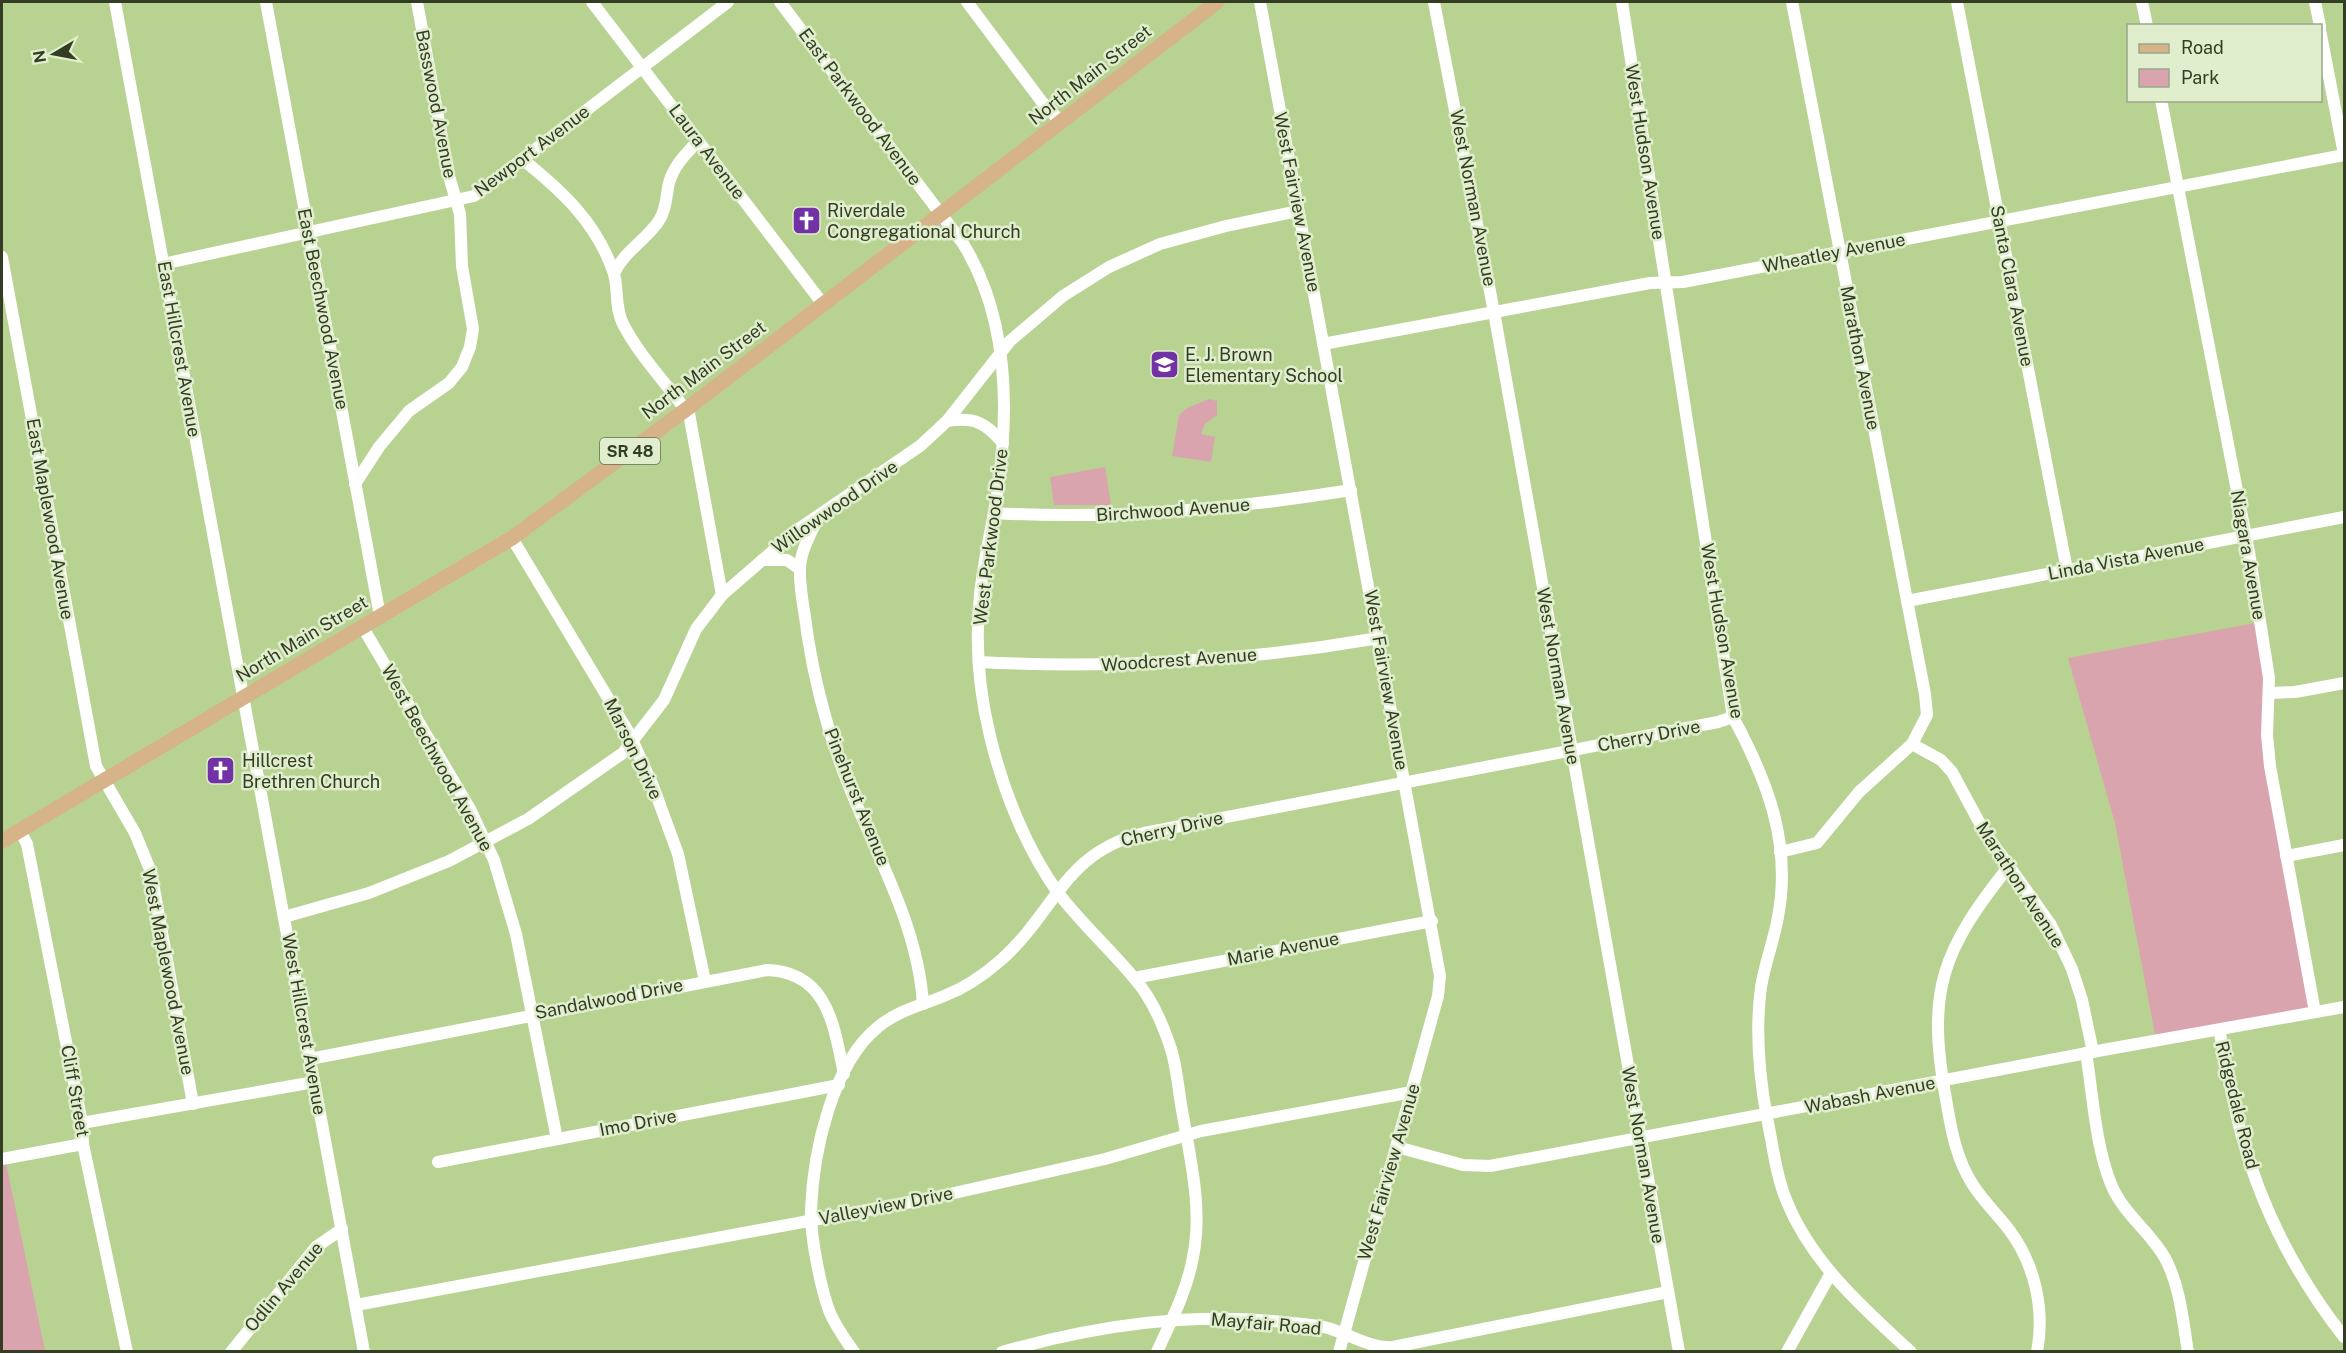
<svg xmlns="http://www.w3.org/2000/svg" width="2346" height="1353" font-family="'Public Sans',sans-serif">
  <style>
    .green { fill: #daa4ae }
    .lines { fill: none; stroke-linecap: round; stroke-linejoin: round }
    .minor { stroke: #fff; stroke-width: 12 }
    .major { stroke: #d7b38a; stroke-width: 15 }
    .labels { text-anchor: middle; stroke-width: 5; stroke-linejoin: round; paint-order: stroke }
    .shield { fill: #e0eece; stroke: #667256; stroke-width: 1.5 }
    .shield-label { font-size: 16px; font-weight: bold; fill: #323d23 }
    .street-label { font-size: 18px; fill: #323d23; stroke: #e0eece }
    .poi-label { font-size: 18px; fill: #323d23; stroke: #e0eece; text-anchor: start }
  </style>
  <rect width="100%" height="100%" fill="#b8d292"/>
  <g class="green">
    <path d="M1209,399L1217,401V415L1205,424L1201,434L1215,437L1211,462L1172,456L1179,415L1187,408Z"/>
    <path d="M1105,467L1111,505H1054L1050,477Z"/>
    <path d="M2260,622L2267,715L2315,1012L2156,1040L2115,823L2068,658Z"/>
    <path d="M5,1158L45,1351L2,1352V1159Z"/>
  </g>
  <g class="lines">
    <g class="minor">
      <path d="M115,2L364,1352"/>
      <path d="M266,2L380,616"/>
      <path d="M592,2L823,304"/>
      <path d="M780,2L962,242C1010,318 1010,414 996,501C991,532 983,563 980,595C975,641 979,691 990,736C1003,790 1026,849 1059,894C1082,924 1110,949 1134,978C1150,996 1162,1022 1170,1046C1177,1066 1178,1089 1182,1110C1190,1158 1203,1209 1193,1257C1187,1291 1171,1321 1157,1352"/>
      <path d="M967,2L1042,102L1061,122"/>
      <path d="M1260,2L1440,976L1438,996L1339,1352"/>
      <path d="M1434,2L1494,312L1679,1352"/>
      <path d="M1622,2L1733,717C1767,780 1792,843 1778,917C1774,940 1765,963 1761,987C1755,1032 1759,1075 1767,1118C1773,1146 1776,1176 1787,1202C1812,1263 1863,1308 1911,1352"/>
      <path d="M1957,2L2067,570"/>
      <path d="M2142,2L2147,26"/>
      <path d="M2315,2L2320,26"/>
      <path d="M2320,30L2344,154"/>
      <path d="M2161,100L2249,552L2269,678L2267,735L2270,766L2315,1012"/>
      <path d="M522,159C561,190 596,222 613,271C619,286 614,306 623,324C639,355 665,382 685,409"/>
      <path d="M2,257L96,766L135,833L151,872L193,1104"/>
      <path d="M163,264L474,196L728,2"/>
      <path d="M614,273C626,249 649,238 660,219C667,207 666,195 669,183C674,165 686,154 698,141"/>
      <path d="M1323,344L1650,283L1683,282L2344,155"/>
      <path d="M688,408L722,595"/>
      <path d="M947,421C974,417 985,422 1003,443"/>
      <path d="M355,484L379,447L409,411L449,383L462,367L470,347L473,329L462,266L460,214L449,176L417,2"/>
      <path d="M994,513C1115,520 1232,509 1351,490"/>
      <path d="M818,518C811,533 800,552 800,569C799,589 805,612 807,632C815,684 829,737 849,786C877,857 918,926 923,1004"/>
      <path d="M512,538L629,733L653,786L678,854L705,981"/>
      <path d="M762,560H787L800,569"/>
      <path d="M1907,601L2344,517"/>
      <path d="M362,626L470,809L494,860L516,934L557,1139"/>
      <path d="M979,662C1113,669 1246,661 1379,638"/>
      <path d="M2270,693L2295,692L2344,683"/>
      <path d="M1912,744L1941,760L1952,772L1984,831L2051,925L2072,969L2082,1000L2093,1052"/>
      <path d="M20,831L27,844L82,1123L83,1144L127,1352"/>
      <path d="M1780,852L1817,843L1859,792L1912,744L1927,715L1925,694L1792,2"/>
      <path d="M2286,856L2344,845"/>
      <path d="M2010,865C1942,950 1926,990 1946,1099C1951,1129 1956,1159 1973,1185C1984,1202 1998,1215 2010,1231C2035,1265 2045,1310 2037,1352"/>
      <path d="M284,917L369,893L449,861L528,819L623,753L664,700L696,629L722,595L797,530L920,446L947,421L1010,341L1063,296L1109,267L1160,244L1226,226L1298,211"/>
      <path d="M1134,978L1432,921"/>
      <path d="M2219,1030C2227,1064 2232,1099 2241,1133C2261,1208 2297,1277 2344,1337"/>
      <path d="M2086,1053C2093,1095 2095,1144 2111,1184C2123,1214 2150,1231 2165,1258C2180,1286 2183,1321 2188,1352"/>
      <path d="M310,1059L767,970C828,972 834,1026 844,1074"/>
      <path d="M82,1123L314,1082"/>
      <path d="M1397,1147L1463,1165L1490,1166L2103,1050L2344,1007"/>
      <path d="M2,1159L83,1144"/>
      <path d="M438,1162L839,1085"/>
      <path d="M356,1305L932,1198L1105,1159L1201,1131L1412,1092"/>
      <path d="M231,1352L316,1247L342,1229"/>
      <path d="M854,1352C845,1339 836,1327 830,1313C821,1290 810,1235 811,1210C813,1153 832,1064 878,1027C897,1011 922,1005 944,996C965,988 985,974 1001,960C1056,911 1064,852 1144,833L1718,722L1733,717"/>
      <path d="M1002,1352C1097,1325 1193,1311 1292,1323C1303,1324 1316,1325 1328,1328C1349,1334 1371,1349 1393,1347L1668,1292"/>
      <path d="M1787,1352L1831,1273"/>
    </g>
    <path class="major" d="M2,841L512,538L688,408L1217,2"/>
  </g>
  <defs>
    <symbol id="church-square" viewBox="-11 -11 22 22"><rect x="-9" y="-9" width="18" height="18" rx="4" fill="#7331a6" stroke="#e0eece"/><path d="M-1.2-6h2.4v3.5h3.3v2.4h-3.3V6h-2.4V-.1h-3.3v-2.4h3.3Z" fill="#fff"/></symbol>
    <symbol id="school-square" viewBox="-11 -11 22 22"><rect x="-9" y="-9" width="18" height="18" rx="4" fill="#7331a6" stroke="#e0eece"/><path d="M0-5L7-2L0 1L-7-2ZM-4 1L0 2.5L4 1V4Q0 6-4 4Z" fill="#fff"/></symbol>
  </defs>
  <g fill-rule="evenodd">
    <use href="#church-square" x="790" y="204" width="33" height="33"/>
    <use href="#school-square" x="1148" y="348" width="33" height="33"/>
    <use href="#church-square" x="204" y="754" width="33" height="33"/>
  </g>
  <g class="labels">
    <rect class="shield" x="600" y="438" width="60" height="26" rx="4.5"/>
    <g class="shield-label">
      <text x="630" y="457">SR 48</text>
    </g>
    <g class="street-label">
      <text transform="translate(1090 75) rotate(-38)" y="6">North Main Street</text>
      <text transform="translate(436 104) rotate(79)" y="6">Basswood Avenue</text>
      <text transform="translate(860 107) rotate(53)" y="6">East Parkwood Avenue</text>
      <text transform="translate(532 151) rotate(-37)" y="6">Newport Avenue</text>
      <text transform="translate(707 152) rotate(53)" y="6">Laura Avenue</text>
      <text transform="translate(1645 152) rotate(81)" y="6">West Hudson Avenue</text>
      <text transform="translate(1473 198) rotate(79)" y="6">West Norman Avenue</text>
      <text transform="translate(1297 202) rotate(79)" y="6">West Fairview Avenue</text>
      <text transform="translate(1834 253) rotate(-11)" y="6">Wheatley Avenue</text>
      <text transform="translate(2012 286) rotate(79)" y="6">Santa Clara Avenue</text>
      <text transform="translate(323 309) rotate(79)" y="6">East Beechwood Avenue</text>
      <text transform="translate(179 349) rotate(80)" y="6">East Hillcrest Avenue</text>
      <text transform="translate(1860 358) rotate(79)" y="6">Marathon Avenue</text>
      <text transform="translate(704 370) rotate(-37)" y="6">North Main Street</text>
      <text transform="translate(835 507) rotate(-35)" y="6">Willowwood Drive</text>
      <text transform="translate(1173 510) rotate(-4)" y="6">Birchwood Avenue</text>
      <text transform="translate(50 519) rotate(80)" y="6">East Maplewood Avenue</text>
      <text transform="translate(991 537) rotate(-83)" y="6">West Parkwood Drive</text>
      <text transform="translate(2248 555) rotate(80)" y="6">Niagara Avenue</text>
      <text transform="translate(2126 559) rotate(-11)" y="6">Linda Vista Avenue</text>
      <text transform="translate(1722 631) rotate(80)" y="6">West Hudson Avenue</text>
      <text transform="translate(302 639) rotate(-31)" y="6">North Main Street</text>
      <text transform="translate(1179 660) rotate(-4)" y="6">Woodcrest Avenue</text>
      <text transform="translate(1558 676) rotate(80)" y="6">West Norman Avenue</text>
      <text transform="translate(1386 680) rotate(80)" y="6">West Fairview Avenue</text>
      <text transform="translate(1649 736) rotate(-11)" y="6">Cherry Drive</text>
      <text transform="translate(633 749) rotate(64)" y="6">Marson Drive</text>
      <text transform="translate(437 758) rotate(61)" y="6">West Beechwood Avenue</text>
      <text transform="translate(857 797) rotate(68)" y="6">Pinehurst Avenue</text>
      <text transform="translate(1172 829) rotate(-13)" y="6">Cherry Drive</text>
      <text transform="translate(2020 885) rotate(57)" y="6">Marathon Avenue</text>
      <text transform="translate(1283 949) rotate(-11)" y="6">Marie Avenue</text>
      <text transform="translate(168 972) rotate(79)" y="6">West Maplewood Avenue</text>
      <text transform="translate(609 999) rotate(-11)" y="6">Sandalwood Drive</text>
      <text transform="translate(304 1024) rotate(80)" y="6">West Hillcrest Avenue</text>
      <text transform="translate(75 1091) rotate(80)" y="6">Cliff Street</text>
      <text transform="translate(1870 1095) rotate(-11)" y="6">Wabash Avenue</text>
      <text transform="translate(2237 1105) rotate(76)" y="6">Ridgedale Road</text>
      <text transform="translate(638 1123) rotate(-11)" y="6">Imo Drive</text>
      <text transform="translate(1643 1155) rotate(80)" y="6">West Norman Avenue</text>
      <text transform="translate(1389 1172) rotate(-74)" y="6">West Fairview Avenue</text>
      <text transform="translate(886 1206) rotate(-11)" y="6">Valleyview Drive</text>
      <text transform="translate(284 1287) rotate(-50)" y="6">Odlin Avenue</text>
      <text transform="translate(1266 1324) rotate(5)" y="6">Mayfair Road</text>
    </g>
    <g class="poi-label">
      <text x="827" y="217">Riverdale<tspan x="827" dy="21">Congregational Church</tspan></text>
      <text x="1185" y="361">E. J. Brown<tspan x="1185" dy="21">Elementary School</tspan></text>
      <text x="242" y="767">Hillcrest<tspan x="242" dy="21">Brethren Church</tspan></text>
    </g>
  </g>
  <rect width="2346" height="1353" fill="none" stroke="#323d23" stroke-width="6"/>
  <rect x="2127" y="24" width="195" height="78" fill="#e0eece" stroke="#9aa78a" stroke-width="1.5"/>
  <rect x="2139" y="44" width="30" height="9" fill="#d7b38a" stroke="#9aa78a" stroke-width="1.5"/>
  <text x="2181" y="54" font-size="18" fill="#323d23">Road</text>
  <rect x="2139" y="69" width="30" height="18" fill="#daa4ae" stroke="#9aa78a" stroke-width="1.5"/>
  <text x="2181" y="84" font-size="18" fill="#323d23">Park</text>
  <g transform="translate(54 54) rotate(260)" stroke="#e0eece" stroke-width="4.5" paint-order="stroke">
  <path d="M0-4.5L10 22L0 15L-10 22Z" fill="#323d23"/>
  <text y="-9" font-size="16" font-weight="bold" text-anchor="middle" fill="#323d23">N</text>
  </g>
</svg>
